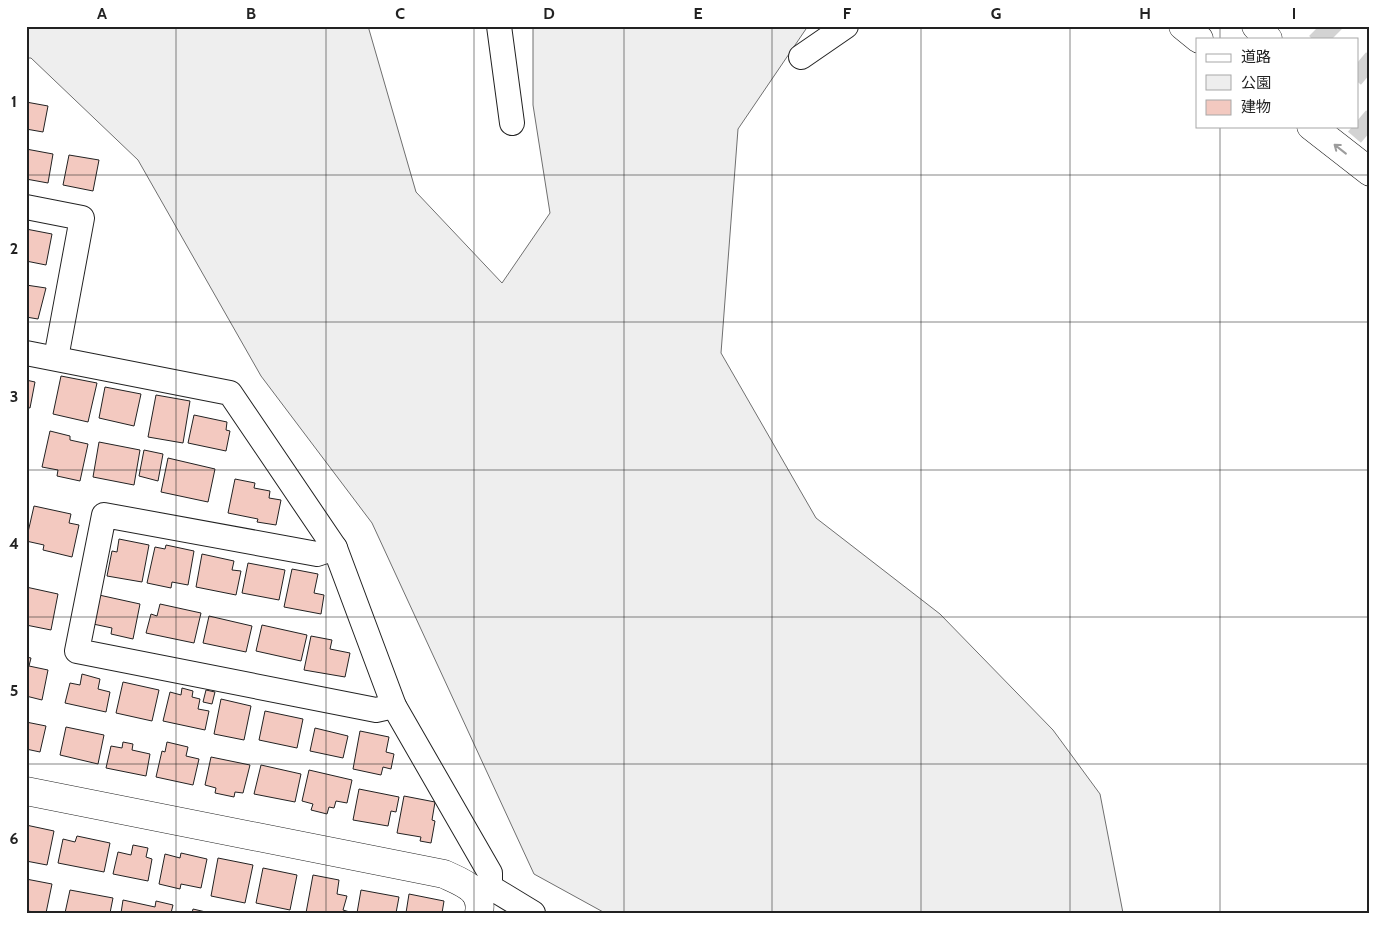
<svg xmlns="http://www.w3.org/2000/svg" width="1396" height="939" font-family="Cabin,'Noto Sans JP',sans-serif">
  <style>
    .green { fill: #eee; stroke: #6f6f6f }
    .building { fill: #f3c9c0; stroke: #222 }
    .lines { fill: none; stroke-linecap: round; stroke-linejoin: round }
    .highway-tunnel { stroke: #d3d3d3; stroke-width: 28; stroke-dasharray: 28 14; stroke-linecap: butt }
    .street-casing { stroke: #222; stroke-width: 26 }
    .secondary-casing { stroke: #222; stroke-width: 29 }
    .primary-casing { stroke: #222; stroke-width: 29 }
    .highway-casing { stroke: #222; stroke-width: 29 }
    .street { stroke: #fff; stroke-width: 24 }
    .secondary { stroke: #fff; stroke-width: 28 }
    .primary { stroke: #fff; stroke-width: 28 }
    .highway { stroke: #fff; stroke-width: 28 }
    .oneway { stroke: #9c9c9c }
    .grid { fill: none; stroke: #222; stroke-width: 1; stroke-opacity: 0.55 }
    .neatline { fill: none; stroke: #222; stroke-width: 2 }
    .grid-label { font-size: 16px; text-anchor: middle; font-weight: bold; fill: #222 }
  </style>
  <rect width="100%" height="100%" fill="#fff"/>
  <path class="green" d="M26,26H368L416,192L502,283L550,213L533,105V26H808L738,129L721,353L816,518L940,614L1053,730L1100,794L1123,913H605L534,874L372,523L261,376L138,160L31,58H26Z"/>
  <g class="building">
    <path d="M26,102L48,106L43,132L26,129Z"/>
    <path d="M26,149L53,154L48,183L26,179Z"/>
    <path d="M69,155L99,160L93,191L63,185Z"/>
    <path d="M26,229L52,234L46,265L26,261Z"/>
    <path d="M26,285L46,288L38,319L26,317Z"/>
    <path d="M61,376L97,383L88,422L53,414Z"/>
    <path d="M26,380L35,382L30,408L26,407Z"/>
    <path d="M105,387L141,394L134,426L99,418Z"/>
    <path d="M156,395L190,401L183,443L148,437Z"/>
    <path d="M194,415L227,422L226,430L230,431L226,451L188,443Z"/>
    <path d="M50,431L70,436V440L88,444L80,481L57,476L58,470L42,467Z"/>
    <path d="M99,442L140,450L134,485L93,477Z"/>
    <path d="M144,450L163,454L158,481L139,476Z"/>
    <path d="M168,458L215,469L208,502L161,492Z"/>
    <path d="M235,479L255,483L254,488L270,491L269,498L281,500L276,525L257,522L258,519L228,513Z"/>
    <path d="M34,506L71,514L69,523L79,525L72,557L43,550L44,545L26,541Z"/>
    <path d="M119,539L149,545L142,582L107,576L112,551L117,552Z"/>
    <path d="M166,545L194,551L188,585L172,582L171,588L147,583L155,547L165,549Z"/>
    <path d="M202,554L234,561L232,570L241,571L236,595L196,587Z"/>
    <path d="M248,563L285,570L279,600L242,593Z"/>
    <path d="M292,569L318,574L314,593L324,595L321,614L284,607Z"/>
    <path d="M26,587L58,594L51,630L26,625Z"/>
    <path d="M99,595L140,604L133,639L111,634L112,628L93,624Z"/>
    <path d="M160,604L201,613L194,643L146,633L151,614L157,616Z"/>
    <path d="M209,616L252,626L246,652L203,643Z"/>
    <path d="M262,625L307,635L301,661L256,651Z"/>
    <path d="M311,636L332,640L330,649L350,653L345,677L304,670Z"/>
    <path d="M26,657L31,658L29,666L48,670L42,700L26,696Z"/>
    <path d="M82,674L100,679L98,689L110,692L106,712L65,703L70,683L80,685Z"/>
    <path d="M123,682L159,690L152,721L116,713Z"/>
    <path d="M182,688L193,691L192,697L200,699L198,709L209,711L205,730L163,721L170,692L181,695Z"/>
    <path d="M206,690L215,692L212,704L203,702Z"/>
    <path d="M221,699L251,706L244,740L214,734Z"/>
    <path d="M265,711L303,719L297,748L259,740Z"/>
    <path d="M26,722L46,726L40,752L26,749Z"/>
    <path d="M66,727L104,735L98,764L60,755Z"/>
    <path d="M315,728L348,736L343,758L310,751Z"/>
    <path d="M360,731L389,737L386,752L394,754L391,769L383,767L381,775L353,769Z"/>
    <path d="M123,742L133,744L132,750L150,754L146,776L106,768L111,746L122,748Z"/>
    <path d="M167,742L188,747L186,756L199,759L193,785L156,777L162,751L165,752Z"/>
    <path d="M211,757L250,765L243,793L235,792L234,797L215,793L216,788L205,785Z"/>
    <path d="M261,765L301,774L295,802L254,794Z"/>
    <path d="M309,770L352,780L347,803L336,801L334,808L329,807L327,814L311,810L313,804L302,801Z"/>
    <path d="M359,789L399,797L396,812L391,811L388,826L353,820Z"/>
    <path d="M404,796L435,802L432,820L435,821L431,843L420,841L421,837L397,833Z"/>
    <path d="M26,825L54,831L47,865L26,861Z"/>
    <path d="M77,836L110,843L104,872L58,863L63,839L75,842Z"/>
    <path d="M133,845L148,848L146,857L152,859L148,881L113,874L118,852L131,855Z"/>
    <path d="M181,853L207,859L201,888L181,884L180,889L159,884L165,854L180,858Z"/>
    <path d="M218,858L253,865L245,903L211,896Z"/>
    <path d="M263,868L297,875L290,910L256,903Z"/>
    <path d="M313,875L339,880L337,894L347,896L343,910L353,913H306Z"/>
    <path d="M26,879L52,884L46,913L26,911Z"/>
    <path d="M70,890L113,898L110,913H65Z"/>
    <path d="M361,890L399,897L396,913H357Z"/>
    <path d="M409,894L444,901L442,913H406Z"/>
    <path d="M123,900L155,907L156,901L173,905L171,913H121Z"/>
    <path d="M193,909L210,913H192Z"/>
  </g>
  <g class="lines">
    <g class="highway-tunnel">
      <path d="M1319,26L1332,39"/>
      <path d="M1357,63L1370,74"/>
      <path d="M1357,121L1370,132"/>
    </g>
    <defs>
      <g id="street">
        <path d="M499,26L512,123"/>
        <path d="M801,57L846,26"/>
        <path d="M26,207L82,218L56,358"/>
        <path d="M26,353L230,393L335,548L394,706L490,873V887L475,895"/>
        <path d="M335,548L317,554L104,515L77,651L376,710L394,706"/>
        <path d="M490,887L533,913"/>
      </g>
      <path id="secondary" d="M26,791L444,874C461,882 484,889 479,913"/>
      <g id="primary">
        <path d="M1183,26L1199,39"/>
        <path d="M1311,126L1370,172"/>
      </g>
      <path id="highway" d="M1256,26L1268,39"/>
    </defs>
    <use href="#street" class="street-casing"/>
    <use href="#secondary" class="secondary-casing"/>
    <use href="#primary" class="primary-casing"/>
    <use href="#highway" class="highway-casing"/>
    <use href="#street" class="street"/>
    <use href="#secondary" class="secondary"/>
    <use href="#primary" class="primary"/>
    <use href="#highway" class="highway"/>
  </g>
  <defs><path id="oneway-shaft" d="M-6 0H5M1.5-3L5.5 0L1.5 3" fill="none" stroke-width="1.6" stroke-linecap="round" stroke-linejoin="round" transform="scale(1.25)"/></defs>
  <use class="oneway" href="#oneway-shaft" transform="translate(1340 149) rotate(-142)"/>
  <path class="grid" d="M176,26V913M326,26V913M474,26V913M624,26V913M772,26V913M921,26V913M1070,26V913M1220,26V39M1220,126V913M26,175H1370M26,322H1370M26,470H1370M26,617H1370M26,764H1370"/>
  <rect width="1396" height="939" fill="none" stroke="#ffffff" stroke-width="55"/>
  <rect x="1196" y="38" width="162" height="90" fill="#ffffff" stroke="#a7a7a7"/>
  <rect x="1206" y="54" width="25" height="8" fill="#ffffff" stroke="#a7a7a7"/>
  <text x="1241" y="62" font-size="15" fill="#222222">道路</text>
  <rect x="1206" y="75" width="25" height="15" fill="#eeeeee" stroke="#a7a7a7"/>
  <text x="1241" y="88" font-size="15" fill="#222222">公園</text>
  <rect x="1206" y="100" width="25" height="15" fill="#f3c9c0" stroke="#a7a7a7"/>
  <text x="1241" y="112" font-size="15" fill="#222222">建物</text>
  <rect x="28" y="28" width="1340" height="884" class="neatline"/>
  <g class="grid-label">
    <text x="102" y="19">A</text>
    <text x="251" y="19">B</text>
    <text x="400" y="19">C</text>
    <text x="549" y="19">D</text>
    <text x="698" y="19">E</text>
    <text x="847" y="19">F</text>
    <text x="996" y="19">G</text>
    <text x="1145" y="19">H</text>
    <text x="1294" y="19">I</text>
    <text x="14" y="107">1</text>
    <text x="14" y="254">2</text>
    <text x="14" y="402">3</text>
    <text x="14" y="549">4</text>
    <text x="14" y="696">5</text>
    <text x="14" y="844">6</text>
  </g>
</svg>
